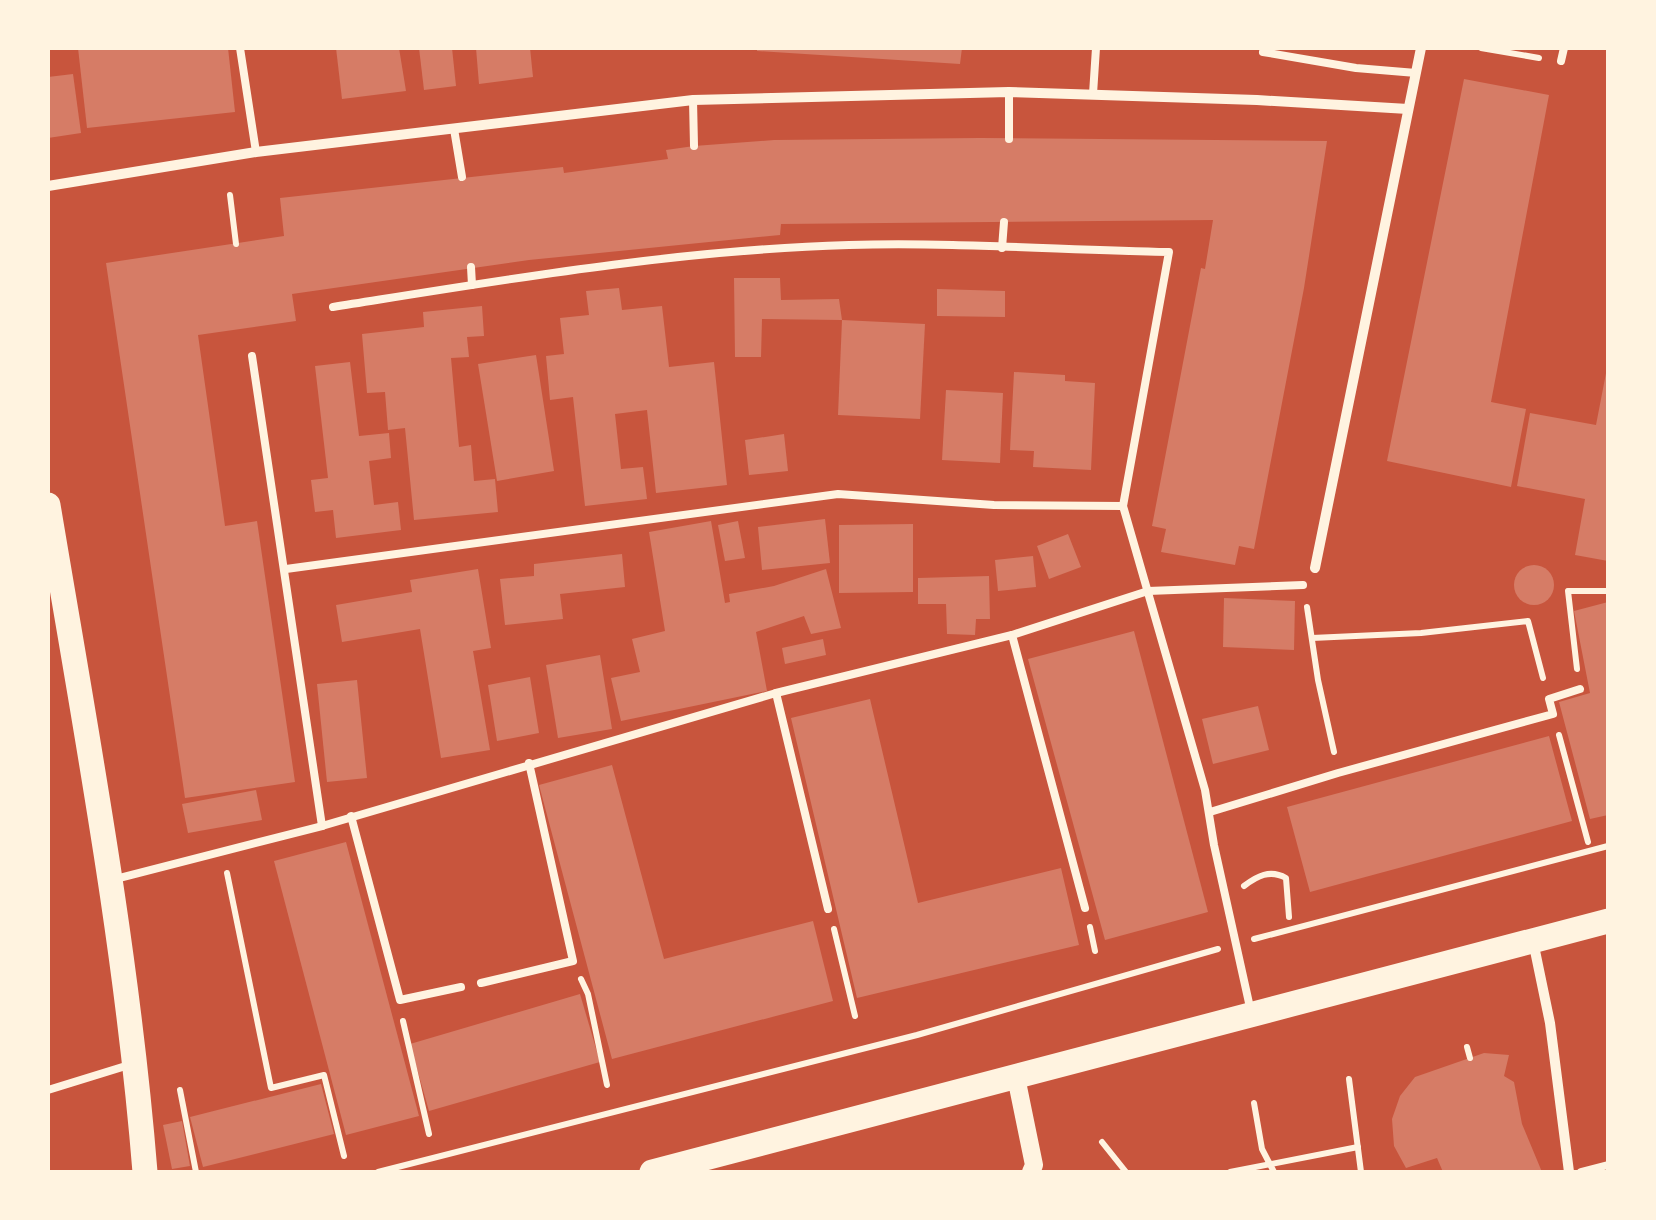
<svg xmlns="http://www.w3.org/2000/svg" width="1656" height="1220" font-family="Manrope,sans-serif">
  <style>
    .building { fill: #d67c66 }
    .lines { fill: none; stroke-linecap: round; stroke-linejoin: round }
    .path { stroke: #fff3e0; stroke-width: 6 }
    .service { stroke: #fff3e0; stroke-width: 8 }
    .minor { stroke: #fff3e0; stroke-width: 10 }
    .tertiary { stroke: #fff3e0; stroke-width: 18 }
    .primary { stroke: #fff3e0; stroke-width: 25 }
  </style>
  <rect width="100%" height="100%" fill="#c8553d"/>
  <g class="building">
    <path d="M78,48H228L235,112L87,128Z"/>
    <path d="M336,48H399L406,91L342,99Z"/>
    <path d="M419,48H452L456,86L424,90Z"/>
    <path d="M476,48H530L533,77L479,84Z"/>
    <path d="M757,48H962L960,64L757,51Z"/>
    <path d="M73,74L81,133L48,138V77Z"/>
    <path d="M1464,79L1549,95L1491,402L1526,409L1511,487L1387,461Z"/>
    <path d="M980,138L1327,141L1304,288L1254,549L1239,546L1235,565L1161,552L1166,529L1152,526L1201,268L1205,269L1213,220L781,224L780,235L529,260L292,294L296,321L198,335L225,526L257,521L295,782L185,798L106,263L284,236L280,198L563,167L564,173L668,159L666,150L694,146L774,140Z"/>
    <path d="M734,278H780L781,300L839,299L842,320L762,319L761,357H735Z"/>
    <path d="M619,288L622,310L662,306L669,367L714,362L727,485L656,493L647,410L615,414L621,469L643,467L647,499L585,506L573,397L550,400L546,356L564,354L560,318L589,315L586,291Z"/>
    <path d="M937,289L1005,291V317L937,316Z"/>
    <path d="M482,306L484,336L467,337L469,357L451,358L459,447L471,445L474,481L495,479L498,512L414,520L405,428L388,430L385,392L367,393L362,334L424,327L423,312Z"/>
    <path d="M842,320L925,324L920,419L838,415Z"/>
    <path d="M536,355L554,471L497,481L478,364Z"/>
    <path d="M350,362L359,436L389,433L391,458L369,461L374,505L398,502L401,530L336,538L333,510L315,512L311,480L328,478L315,366Z"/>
    <path d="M1607,368H1608V561L1575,555L1585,499L1517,486L1530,413L1596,425Z"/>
    <path d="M1014,372L1065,375V381L1095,383L1091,470L1033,467L1034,451L1010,450Z"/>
    <path d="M946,390L1003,393L1000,463L942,460Z"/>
    <path d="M784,434L788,471L749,475L745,440Z"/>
    <path d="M825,519L830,563L762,570L758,527Z"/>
    <path d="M711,521L725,603L730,602L729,594L774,586L826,569L841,628L811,634L804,616L756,632L767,691L621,721L611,678L640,672L632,639L665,631L649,532Z"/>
    <path d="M738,521L745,558L725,561L718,525Z"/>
    <path d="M913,524V592L839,593V525Z"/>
    <path d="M1068,534L1081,567L1049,579L1037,546Z"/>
    <path d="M622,554L625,587L560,594L563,619L505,625L500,579L534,576V564Z"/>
    <path d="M1033,556L1036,587L998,591L995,560Z"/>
    <circle cx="1534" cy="585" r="20"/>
    <path d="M478,569L491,648L473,651L490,750L441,758L420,629L342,642L336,605L412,592L410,580Z"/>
    <path d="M989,576L990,619H976L975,635L947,634L946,604H918V578Z"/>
    <path d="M1224,598L1295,601L1294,650L1223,647Z"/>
    <path d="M1608,602V815L1590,819L1559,702L1590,693L1574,611Z"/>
    <path d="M1134,631L1208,912L1105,940L1028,659Z"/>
    <path d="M823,639L826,655L785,664L782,648Z"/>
    <path d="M600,655L612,729L558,738L546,665Z"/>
    <path d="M530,677L539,733L497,741L488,685Z"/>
    <path d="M357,680L367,778L327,782L317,684Z"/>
    <path d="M870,699L918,903L1061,868L1079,945L857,998L791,718Z"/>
    <path d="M1258,706L1269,750L1213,764L1202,719Z"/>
    <path d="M1549,736L1572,821L1310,892L1287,807Z"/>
    <path d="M612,765L664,959L813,921L833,1001L612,1059L539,785Z"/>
    <path d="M256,790L262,820L188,833L182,804Z"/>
    <path d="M346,842L419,1116L346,1135L274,861Z"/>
    <path d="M580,994L600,1062L429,1111L410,1044Z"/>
    <path d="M1484,1053L1509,1055L1504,1076L1514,1082L1522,1124L1542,1172H1443L1437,1158L1406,1168L1394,1146L1392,1119L1400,1096L1415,1077Z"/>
    <path d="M321,1084L334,1134L203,1167L190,1117Z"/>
    <path d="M182,1121L190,1166L172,1169L163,1125Z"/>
  </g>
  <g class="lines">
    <g class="path">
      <path d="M1481,48L1539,58"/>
      <path d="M230,195L236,244"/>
      <path d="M1307,607L1318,680L1334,752"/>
      <path d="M1312,638L1421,633L1528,621L1543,678"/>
      <path d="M1577,669L1568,591H1608"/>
      <path d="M1559,735L1588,842"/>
      <path d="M227,873L271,1088L324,1075L344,1156"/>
      <path d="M1244,886C1257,876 1270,869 1286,878L1289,917"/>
      <path d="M1090,927L1095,951"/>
      <path d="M834,929L855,1016"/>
      <path d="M1254,939L1608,846"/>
      <path d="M581,979L588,994L607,1085"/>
      <path d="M403,1021L429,1134"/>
      <path d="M1467,1047L1470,1058"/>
      <path d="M1349,1079L1361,1172"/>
      <path d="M180,1090L196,1172"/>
      <path d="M1254,1103L1262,1149L1274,1172"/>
      <path d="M1102,1142L1126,1172"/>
      <path d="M378,1172L917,1035L1218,949"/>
      <path d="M1230,1172L1358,1147"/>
    </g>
    <g class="service">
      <path d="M240,48L256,152"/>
      <path d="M1264,48L1263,52L1356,68L1416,73"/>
      <path d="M1561,61L1564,48"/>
      <path d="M1093,94L1096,48"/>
      <path d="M693,100L694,146"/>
      <path d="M454,129L462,177"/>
      <path d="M1009,139V92"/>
      <path d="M1002,248L1004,222"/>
      <path d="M471,267L472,285"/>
      <path d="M333,307C503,280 676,250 849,245C955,242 1063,250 1169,252L1123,506L1205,790L1214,845L1251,1012"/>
      <path d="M252,356L322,826"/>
      <path d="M286,569L838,494L994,505L1123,506"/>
      <path d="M1012,635L1085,908"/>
      <path d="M776,693L828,909"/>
      <path d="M1210,812L1338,773L1553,714L1549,699L1580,689"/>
      <path d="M351,816L400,1000L461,987"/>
      <path d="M115,879L322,826L776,693L1012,635L1148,591L1303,585"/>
      <path d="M481,983L573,961L529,763"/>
      <path d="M48,1090L129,1065"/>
      <path d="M1581,1172L1608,1165"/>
    </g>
    <g class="minor">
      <path d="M48,186L256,152L693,100L1009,92L1257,100L1408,109"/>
      <path d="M1315,568L1421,48"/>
      <path d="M1533,941L1550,1023L1569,1172"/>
    </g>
    <path class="tertiary" d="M1016,1077L1034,1165L1031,1172"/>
    <g class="primary">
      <path d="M48,505C85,727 127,948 145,1172"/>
      <path d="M652,1172L1608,921"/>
    </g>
  </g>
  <rect width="1656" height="1220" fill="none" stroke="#fff3e0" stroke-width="100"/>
</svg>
